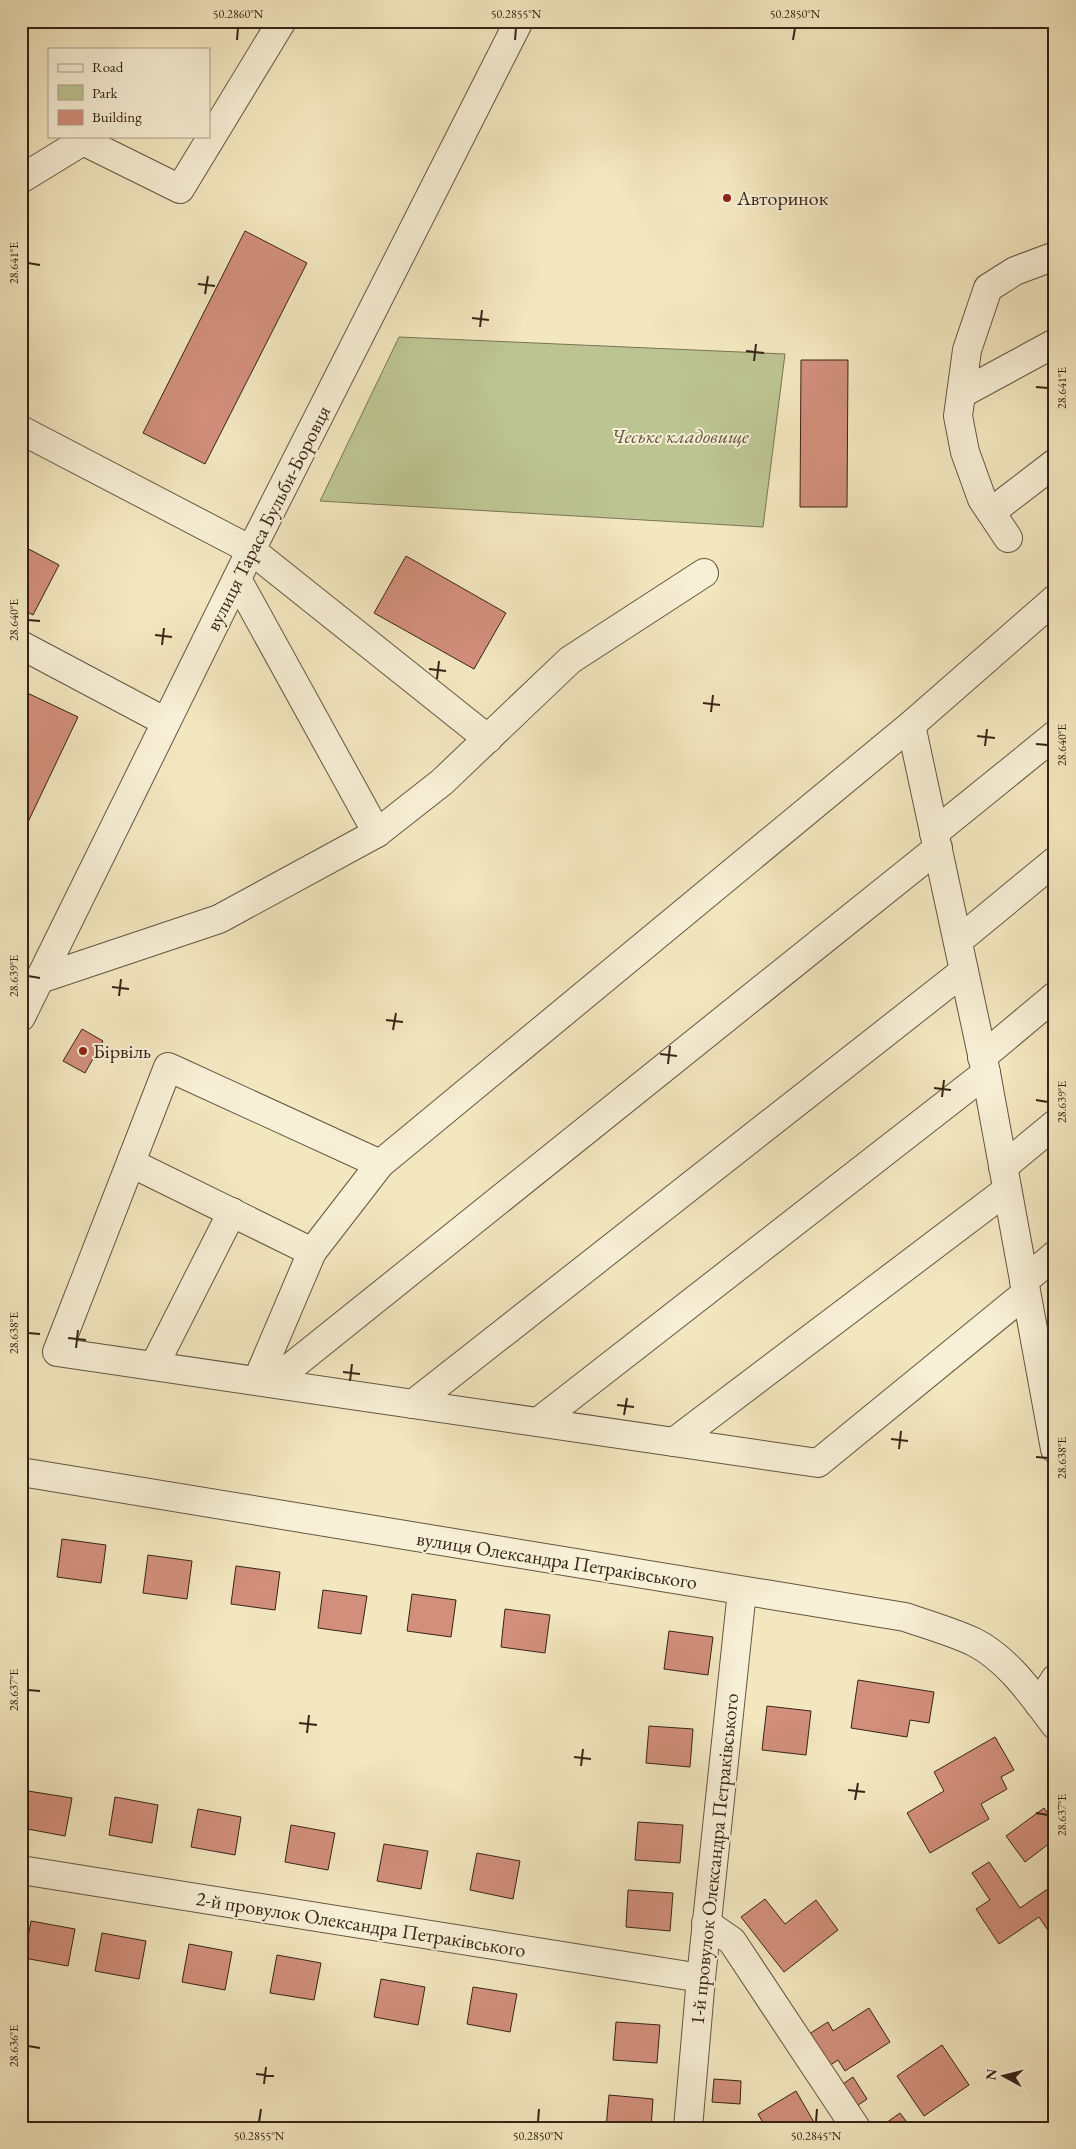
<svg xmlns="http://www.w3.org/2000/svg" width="1076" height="2149" font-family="'EB Garamond',serif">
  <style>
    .green { fill: #bcc592; stroke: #797454 }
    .building { fill: #d28f7c; stroke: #362415 }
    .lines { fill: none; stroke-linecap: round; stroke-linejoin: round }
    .minor-casing { stroke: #655540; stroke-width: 30 }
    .minor { stroke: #f7efd6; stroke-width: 28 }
    .ticks { fill: none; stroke: #362415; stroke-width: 2 }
    .poi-dot { fill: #8f2418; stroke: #f7efd6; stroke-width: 2 }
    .labels { text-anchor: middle; stroke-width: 4; stroke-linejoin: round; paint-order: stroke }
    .poi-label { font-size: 20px; fill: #362415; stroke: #f7efd6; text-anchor: start }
    .park-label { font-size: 20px; font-style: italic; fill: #5e543a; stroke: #f7efd6 }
    .street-label { font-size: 20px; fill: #362415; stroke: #f7efd6 }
    .neatline { fill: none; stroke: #362415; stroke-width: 2 }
    .ticks-label { font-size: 12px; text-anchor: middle; fill: #362415 }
  </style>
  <rect width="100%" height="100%" fill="#f3e7c0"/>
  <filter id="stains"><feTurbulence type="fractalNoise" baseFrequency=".004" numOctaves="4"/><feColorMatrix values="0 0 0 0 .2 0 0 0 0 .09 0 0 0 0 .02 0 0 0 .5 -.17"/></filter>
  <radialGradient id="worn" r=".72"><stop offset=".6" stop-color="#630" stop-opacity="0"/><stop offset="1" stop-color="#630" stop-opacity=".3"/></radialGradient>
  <path class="green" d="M399,337L785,354L763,527L320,501Z"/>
  <g class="building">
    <path d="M245,231L307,263L205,464L143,433Z"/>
    <path d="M801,360H848L847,507H800Z"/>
    <path d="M21,545L59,565L33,615L21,609Z"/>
    <path d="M406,556L506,613L474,669L374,613Z"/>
    <path d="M21,690L78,717L28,822L21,818Z"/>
    <path d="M82,1029L103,1041L85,1073L63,1061Z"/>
    <path d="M21,1536L25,1537L21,1564Z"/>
    <path d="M62,1539L106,1545L101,1583L57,1577Z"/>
    <path d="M148,1555L192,1561L187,1599L143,1593Z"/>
    <path d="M236,1566L280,1572L275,1610L231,1604Z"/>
    <path d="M323,1590L367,1596L361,1634L318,1628Z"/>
    <path d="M412,1594L456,1600L451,1637L407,1631Z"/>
    <path d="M505,1609L550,1615L545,1653L501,1647Z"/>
    <path d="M669,1631L713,1637L708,1675L664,1669Z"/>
    <path d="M858,1680L934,1692L929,1723L910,1720L907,1737L851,1728Z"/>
    <path d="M767,1706L811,1711L806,1755L762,1750Z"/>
    <path d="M649,1726L693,1729L690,1767L646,1763Z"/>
    <path d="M995,1737L1014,1770L1001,1777L1007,1789L981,1804L989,1819L930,1853L907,1813L944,1791L934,1772Z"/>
    <path d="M28,1791L72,1798L65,1836L22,1828Z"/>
    <path d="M115,1797L158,1805L152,1843L109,1835Z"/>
    <path d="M1044,1808L1055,1823V1839L1025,1862L1006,1836Z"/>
    <path d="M198,1809L241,1817L235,1855L191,1847Z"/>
    <path d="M638,1822L683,1825L680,1863L635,1860Z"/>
    <path d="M291,1825L335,1833L328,1870L285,1862Z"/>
    <path d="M384,1844L428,1851L421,1889L377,1881Z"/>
    <path d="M477,1853L520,1861L513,1899L470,1890Z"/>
    <path d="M989,1862L1020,1908L1055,1884V1941L1039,1917L999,1944L976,1909L990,1900L972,1873Z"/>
    <path d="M628,1890L673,1893L670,1931L626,1927Z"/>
    <path d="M765,1899L785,1924L816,1900L838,1930L784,1972L741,1917Z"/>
    <path d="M31,1921L75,1929L68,1966L24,1958Z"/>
    <path d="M102,1933L146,1941L139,1979L95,1971Z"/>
    <path d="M189,1944L232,1952L225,1990L182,1982Z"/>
    <path d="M277,1955L321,1963L314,2000L270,1993Z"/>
    <path d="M381,1979L425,1987L418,2025L374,2017Z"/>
    <path d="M473,1987L517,1994L510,2032L467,2024Z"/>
    <path d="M869,2008L890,2042L845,2071L838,2060L829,2066L809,2034L828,2022L833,2031Z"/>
    <path d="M616,2022L660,2025L657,2063L613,2060Z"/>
    <path d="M942,2045L969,2085L924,2116L897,2076Z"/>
    <path d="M853,2077L867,2099L854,2108L840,2086Z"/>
    <path d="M714,2079L741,2081L740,2104L712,2102Z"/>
    <path d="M796,2091L815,2124L809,2128H766L758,2114Z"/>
    <path d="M609,2095L653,2099L651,2128H606Z"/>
    <path d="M900,2113L911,2128H879Z"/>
  </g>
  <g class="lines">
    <defs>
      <g id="minor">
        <path d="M21,179L83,141L180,189L282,21"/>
        <path d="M961,394L1055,343"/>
        <path d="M21,430L251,550L488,739"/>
        <path d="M991,512L1055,463"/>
        <path d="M1008,538L982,499L965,452L958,416L967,350L988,288L1015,271L1055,256"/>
        <path d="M237,579L377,833"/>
        <path d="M21,645L166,722"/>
        <path d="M911,725L1055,599"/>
        <path d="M934,833L1055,735"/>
        <path d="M958,941L1055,861"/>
        <path d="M40,979L219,919L377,833L442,782L570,660L704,573"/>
        <path d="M21,1017L251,550L519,21"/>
        <path d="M982,1057L1055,996"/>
        <path d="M131,1163L312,1252"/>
        <path d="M1003,1167L1055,1124"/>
        <path d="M1024,1281L1055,1255"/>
        <path d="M1026,1293L818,1463L57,1352L168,1067L380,1164L911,725L986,1073L1055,1449"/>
        <path d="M154,1366L232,1212"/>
        <path d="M257,1381L312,1252L380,1164"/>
        <path d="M271,1383L938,848"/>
        <path d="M413,1404L964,971"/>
        <path d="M538,1422L986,1073"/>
        <path d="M674,1442L1007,1190"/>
        <path d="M21,1472L905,1617C928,1625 953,1632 974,1642C1008,1659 1033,1696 1055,1725"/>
        <path d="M1039,1704L1055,1679"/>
        <path d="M21,1870L701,1978"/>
        <path d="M706,1923L732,1941L856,2128"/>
        <path d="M688,2128L701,1978L742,1591"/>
      </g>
    </defs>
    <use href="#minor" class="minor-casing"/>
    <use href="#minor" class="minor"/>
  </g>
  <path class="ticks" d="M237,40L238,28M515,40L516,28M793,40L795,28M28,263L40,265M198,284L215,286M205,294L208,276M472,318L489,320M480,327L482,310M746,351L764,353M754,361L756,344M1036,387L1048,388M28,620L40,621M155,635L172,637M162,645L164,628M429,669L446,671M437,679L439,661M703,703L720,705M711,712L713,695M977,736L995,738M1036,744L1048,745M985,746L987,729M28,976L40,978M112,987L129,989M119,996L121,979M386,1020L403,1022M393,1030L396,1013M660,1054L677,1056M668,1064L670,1046M934,1088L951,1090M942,1097L944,1080M1036,1100L1048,1102M28,1333L40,1334M68,1338L86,1340M76,1348L78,1330M343,1372L360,1374M350,1381L352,1364M617,1405L634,1407M624,1415L627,1398M891,1439L908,1441M899,1449L901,1431M1036,1457L1048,1458M28,1690L40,1691M299,1723L317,1725M307,1733L309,1715M574,1757L591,1759M581,1766L583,1749M848,1790L865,1792M855,1800L858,1783M1036,1813L1048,1815M28,2046L40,2048M256,2074L274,2076M264,2084L266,2067M259,2122L261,2109M538,2122L539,2109M816,2122L817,2109"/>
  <g class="poi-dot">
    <circle cx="727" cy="198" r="5"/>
    <circle cx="83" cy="1051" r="5"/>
  </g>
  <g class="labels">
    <g class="poi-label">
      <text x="737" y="205">Авторинок</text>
      <text x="93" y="1058">Бірвіль</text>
    </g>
    <g class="park-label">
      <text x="680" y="443">Чеське кладовище</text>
    </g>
    <g class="street-label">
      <text transform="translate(268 518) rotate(-63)" y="7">вулиця Тараса Бульби-Боровця</text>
      <text transform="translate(557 1560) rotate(9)" y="7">вулиця Олександра Петраківського</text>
      <text transform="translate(714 1859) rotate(-84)" y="7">1-й провулок Олександра Петраківського</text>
      <text transform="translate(361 1924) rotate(9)" y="7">2-й провулок Олександра Петраківського</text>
    </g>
  </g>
  <rect width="1076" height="2149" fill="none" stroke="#f3e7c0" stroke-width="55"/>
  <rect x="48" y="48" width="162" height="90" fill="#f7efd6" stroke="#aa9e89"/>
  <rect x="58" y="64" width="25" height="8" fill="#f7efd6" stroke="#aa9e89"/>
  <text x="92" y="72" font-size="15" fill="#362415">Road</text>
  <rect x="58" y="85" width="25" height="15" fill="#bcc592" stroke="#aa9e89"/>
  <text x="92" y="98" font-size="15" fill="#362415">Park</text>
  <rect x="58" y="110" width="25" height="15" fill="#d28f7c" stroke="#aa9e89"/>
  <text x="92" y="122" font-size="15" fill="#362415">Building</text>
  <g transform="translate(1004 2076) rotate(277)" stroke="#f7efd6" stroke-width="4" paint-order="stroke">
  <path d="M0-4L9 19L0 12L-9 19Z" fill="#362415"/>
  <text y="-8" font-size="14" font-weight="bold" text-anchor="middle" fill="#362415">N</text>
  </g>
  <rect x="28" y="28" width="1020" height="2094" class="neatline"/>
  <g class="ticks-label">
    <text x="238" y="18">50.2860°N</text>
    <text x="516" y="18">50.2855°N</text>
    <text x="795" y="18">50.2850°N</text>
    <text transform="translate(14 263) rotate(-90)" y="4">28.641°E</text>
    <text transform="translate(1062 388) rotate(-90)" y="4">28.641°E</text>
    <text transform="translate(14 620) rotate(-90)" y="4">28.640°E</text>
    <text transform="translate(1062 745) rotate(-90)" y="4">28.640°E</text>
    <text transform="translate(14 976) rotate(-90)" y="4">28.639°E</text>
    <text transform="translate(1062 1102) rotate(-90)" y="4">28.639°E</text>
    <text transform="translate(14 1333) rotate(-90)" y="4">28.638°E</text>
    <text transform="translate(1062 1458) rotate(-90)" y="4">28.638°E</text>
    <text transform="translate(14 1690) rotate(-90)" y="4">28.637°E</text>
    <text transform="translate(1062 1815) rotate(-90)" y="4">28.637°E</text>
    <text transform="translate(14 2046) rotate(-90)" y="4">28.636°E</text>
    <text x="259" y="2140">50.2855°N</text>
    <text x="538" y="2140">50.2850°N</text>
    <text x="816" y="2140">50.2845°N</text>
  </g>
  <rect width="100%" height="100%" filter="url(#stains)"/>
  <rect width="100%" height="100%" fill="url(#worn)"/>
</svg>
